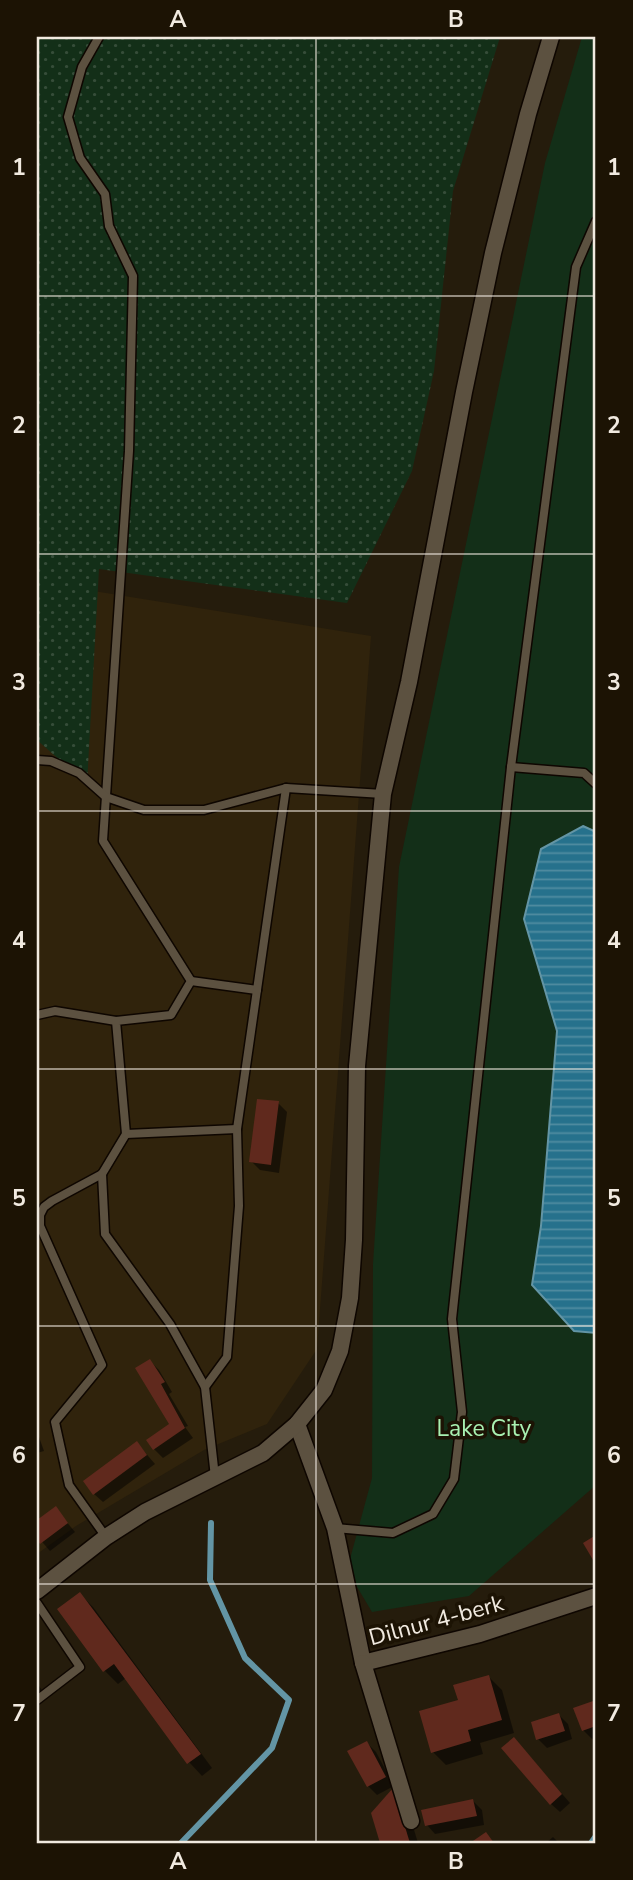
<svg xmlns="http://www.w3.org/2000/svg" width="633" height="1880" font-family="'Nunito Sans',sans-serif">
  <style>
    .built { fill: #30230c }
    .grass { fill: url(#grass-dots) }
    .park { fill: #132f18 }
    .water { fill: url(#water-rules); stroke: #6395a5; stroke-width: 2 }
    .shadow { fill: #0007 }
    .lines { fill: none; stroke-linecap: round; stroke-linejoin: round }
    .stream { stroke: #6395a5; stroke-width: 6 }
    .building { fill: #60291d }
    .lane-casing { stroke: #0e0600; stroke-width: 11 }
    .street-casing { stroke: #0e0600; stroke-width: 19 }
    .lane { stroke: #5c5140; stroke-width: 8 }
    .street { stroke: #5c5140; stroke-width: 16 }
    .grid { fill: none; stroke: #f1eae0; stroke-width: 2; stroke-opacity: 0.55 }
    .labels { text-anchor: middle; stroke-width: 7; stroke-linejoin: round; paint-order: stroke }
    .park-label { font-size: 23px; fill: #a8f0b1; stroke: #1c1304 }
    .street-label { font-size: 23px; fill: #f1eae0; stroke: #1c1304 }
    .neatline { fill: none; stroke: #f1eae0; stroke-width: 2.5 }
    .grid-label { font-size: 23px; text-anchor: middle; font-weight: bold; fill: #f1eae0 }
  </style>
  <defs>
    <pattern id="grass-dots" width="8" height="8" patternUnits="userSpaceOnUse" patternTransform="scale(1.75)"><rect width="8" height="8" fill="#132f18"/><path d="M2 2h.1M6 6h.1" fill="none" stroke="#364d39" stroke-width="1.8" stroke-linecap="round"/></pattern>
    <pattern id="water-rules" width="6" height="5" patternUnits="userSpaceOnUse" patternTransform="scale(1.75)"><rect width="6" height="5" fill="#26718c"/><path d="M0 2.5h6" fill="none" stroke="#518ca1"/></pattern>
  </defs>
  <rect width="100%" height="100%" fill="#251c0c"/>
  <path class="built" d="M75,588L371,636L317,1349L267,1424L204,1450L76,1526L37,1554V652Z"/>
  <path class="grass" d="M37,37H500L453,191L434,371L412,471L347,603L99,569L87,784L37,740Z"/>
  <path class="park" d="M582,37H596V832L583,826L524,919L557,1031L541,1226L532,1285L574,1331L596,1333V1485L469,1596L372,1612L347,1570L372,1478L373,1264L399,867L545,163Z"/>
  <path class="water" d="M583,826L596,832V1333L574,1331L532,1285L541,1226L557,1031L524,919L541,849Z"/>
  <g class="shadow">
    <path d="M278,1103L287,1112L279,1173L260,1170L251,1161Z"/>
    <path d="M150,1361L159,1370L172,1392L169,1394L188,1426L185,1427L193,1438L163,1458L154,1449L171,1425Z"/>
    <path d="M37,1434L39,1437L44,1451L37,1453Z"/>
    <path d="M137,1443L155,1464L103,1502L94,1494Z"/>
    <path d="M55,1508L75,1532L50,1551L37,1536V1522Z"/>
    <path d="M80,1594L93,1607L212,1768L202,1776L189,1762L126,1678L118,1684L105,1671Z"/>
    <path d="M489,1677L502,1690L514,1733L480,1743L483,1754L446,1765L433,1752L460,1702Z"/>
    <path d="M37,1683L46,1696L37,1703Z"/>
    <path d="M596,1702V1737L592,1739L583,1730L576,1709Z"/>
    <path d="M559,1715L568,1724L572,1739L547,1748L538,1739Z"/>
    <path d="M367,1743L376,1752L394,1786L377,1795L368,1786Z"/>
    <path d="M522,1748L570,1803L560,1812L551,1804Z"/>
    <path d="M473,1801L482,1810L484,1825L435,1834L427,1825Z"/>
    <path d="M406,1803L418,1843H382L373,1813Z"/>
    <path d="M553,1837L559,1843H546Z"/>
  </g>
  <g class="lines">
    <g class="stream">
      <path d="M181,1843L272,1748L289,1700L245,1658L210,1580L211,1523"/>
      <path d="M591,1843L596,1836"/>
    </g>
  </g>
  <g class="building">
    <path d="M257,1099L279,1101L271,1165L249,1162Z"/>
    <path d="M150,1359L165,1382L161,1384L185,1428L153,1450L146,1440L169,1424L135,1368Z"/>
    <path d="M137,1441L147,1455L93,1495L83,1481Z"/>
    <path d="M56,1506L68,1523L40,1544L37,1539V1520Z"/>
    <path d="M596,1535V1565L583,1543Z"/>
    <path d="M80,1592L201,1754L187,1764L114,1664L103,1672L57,1609Z"/>
    <path d="M489,1675L502,1720L468,1730L471,1741L431,1753L419,1711L458,1700L453,1685Z"/>
    <path d="M596,1700V1726L582,1731L573,1708Z"/>
    <path d="M559,1713L565,1731L536,1740L531,1722Z"/>
    <path d="M514,1737L562,1794L550,1805L501,1748Z"/>
    <path d="M367,1741L386,1777L367,1787L347,1751Z"/>
    <path d="M393,1788L410,1843H380L371,1813Z"/>
    <path d="M473,1799L477,1816L425,1826L421,1810Z"/>
    <path d="M486,1832L494,1843H470Z"/>
  </g>
  <g class="lines">
    <defs>
      <g id="lane">
        <path d="M99,37L82,67L68,117L80,158L105,194L109,226L133,276L129,451L103,841L191,981L171,1015L116,1021L126,1134L102,1174L52,1201L44,1207L40,1215V1226L102,1365L55,1422L69,1485L106,1537"/>
        <path d="M37,760L51,761L79,773L106,797L144,810H204L286,788"/>
        <path d="M511,767L584,773L596,784"/>
        <path d="M191,981L257,990"/>
        <path d="M37,1015L55,1011L116,1021"/>
        <path d="M126,1134L237,1129"/>
        <path d="M102,1174L105,1234L170,1324L205,1387L215,1477"/>
        <path d="M205,1387L227,1357L239,1206L237,1129L286,788L383,794"/>
        <path d="M335,1528L393,1533L433,1514L454,1479L462,1412L452,1319L511,767L576,267L596,221"/>
        <path d="M37,1603L80,1667L37,1700"/>
      </g>
      <g id="street">
        <path d="M297,1424L335,1528L363,1663L480,1634L596,1596"/>
        <path d="M37,1591L106,1537L145,1512L263,1453L297,1424L324,1390L340,1351L350,1298L354,1240L357,1066L383,794L409,682L464,392L493,253L528,114L551,37"/>
        <path d="M363,1663L411,1821"/>
      </g>
    </defs>
    <use href="#lane" class="lane-casing"/>
    <use href="#street" class="street-casing"/>
    <use href="#lane" class="lane"/>
    <use href="#street" class="street"/>
  </g>
  <path class="grid" d="M316,37V1843M37,296H596M37,554H596M37,811H596M37,1069H596M37,1326H596M37,1584H596"/>
  <g class="labels">
    <g class="park-label">
      <text x="484" y="1436">Lake City</text>
    </g>
    <g class="street-label">
      <text transform="translate(436 1620) rotate(-15)" y="8">Dilnur 4-berk</text>
    </g>
  </g>
  <rect width="633" height="1880" fill="none" stroke="#1c1304" stroke-width="77"/>
  <rect x="38" y="38" width="556" height="1804" class="neatline"/>
  <g class="grid-label">
    <text x="178" y="27">A</text>
    <text x="456" y="27">B</text>
    <text x="19" y="175">1</text>
    <text x="614" y="175">1</text>
    <text x="19" y="433">2</text>
    <text x="614" y="433">2</text>
    <text x="19" y="690">3</text>
    <text x="614" y="690">3</text>
    <text x="19" y="948">4</text>
    <text x="614" y="948">4</text>
    <text x="19" y="1206">5</text>
    <text x="614" y="1206">5</text>
    <text x="19" y="1463">6</text>
    <text x="614" y="1463">6</text>
    <text x="19" y="1721">7</text>
    <text x="614" y="1721">7</text>
    <text x="178" y="1869">A</text>
    <text x="456" y="1869">B</text>
  </g>
</svg>
